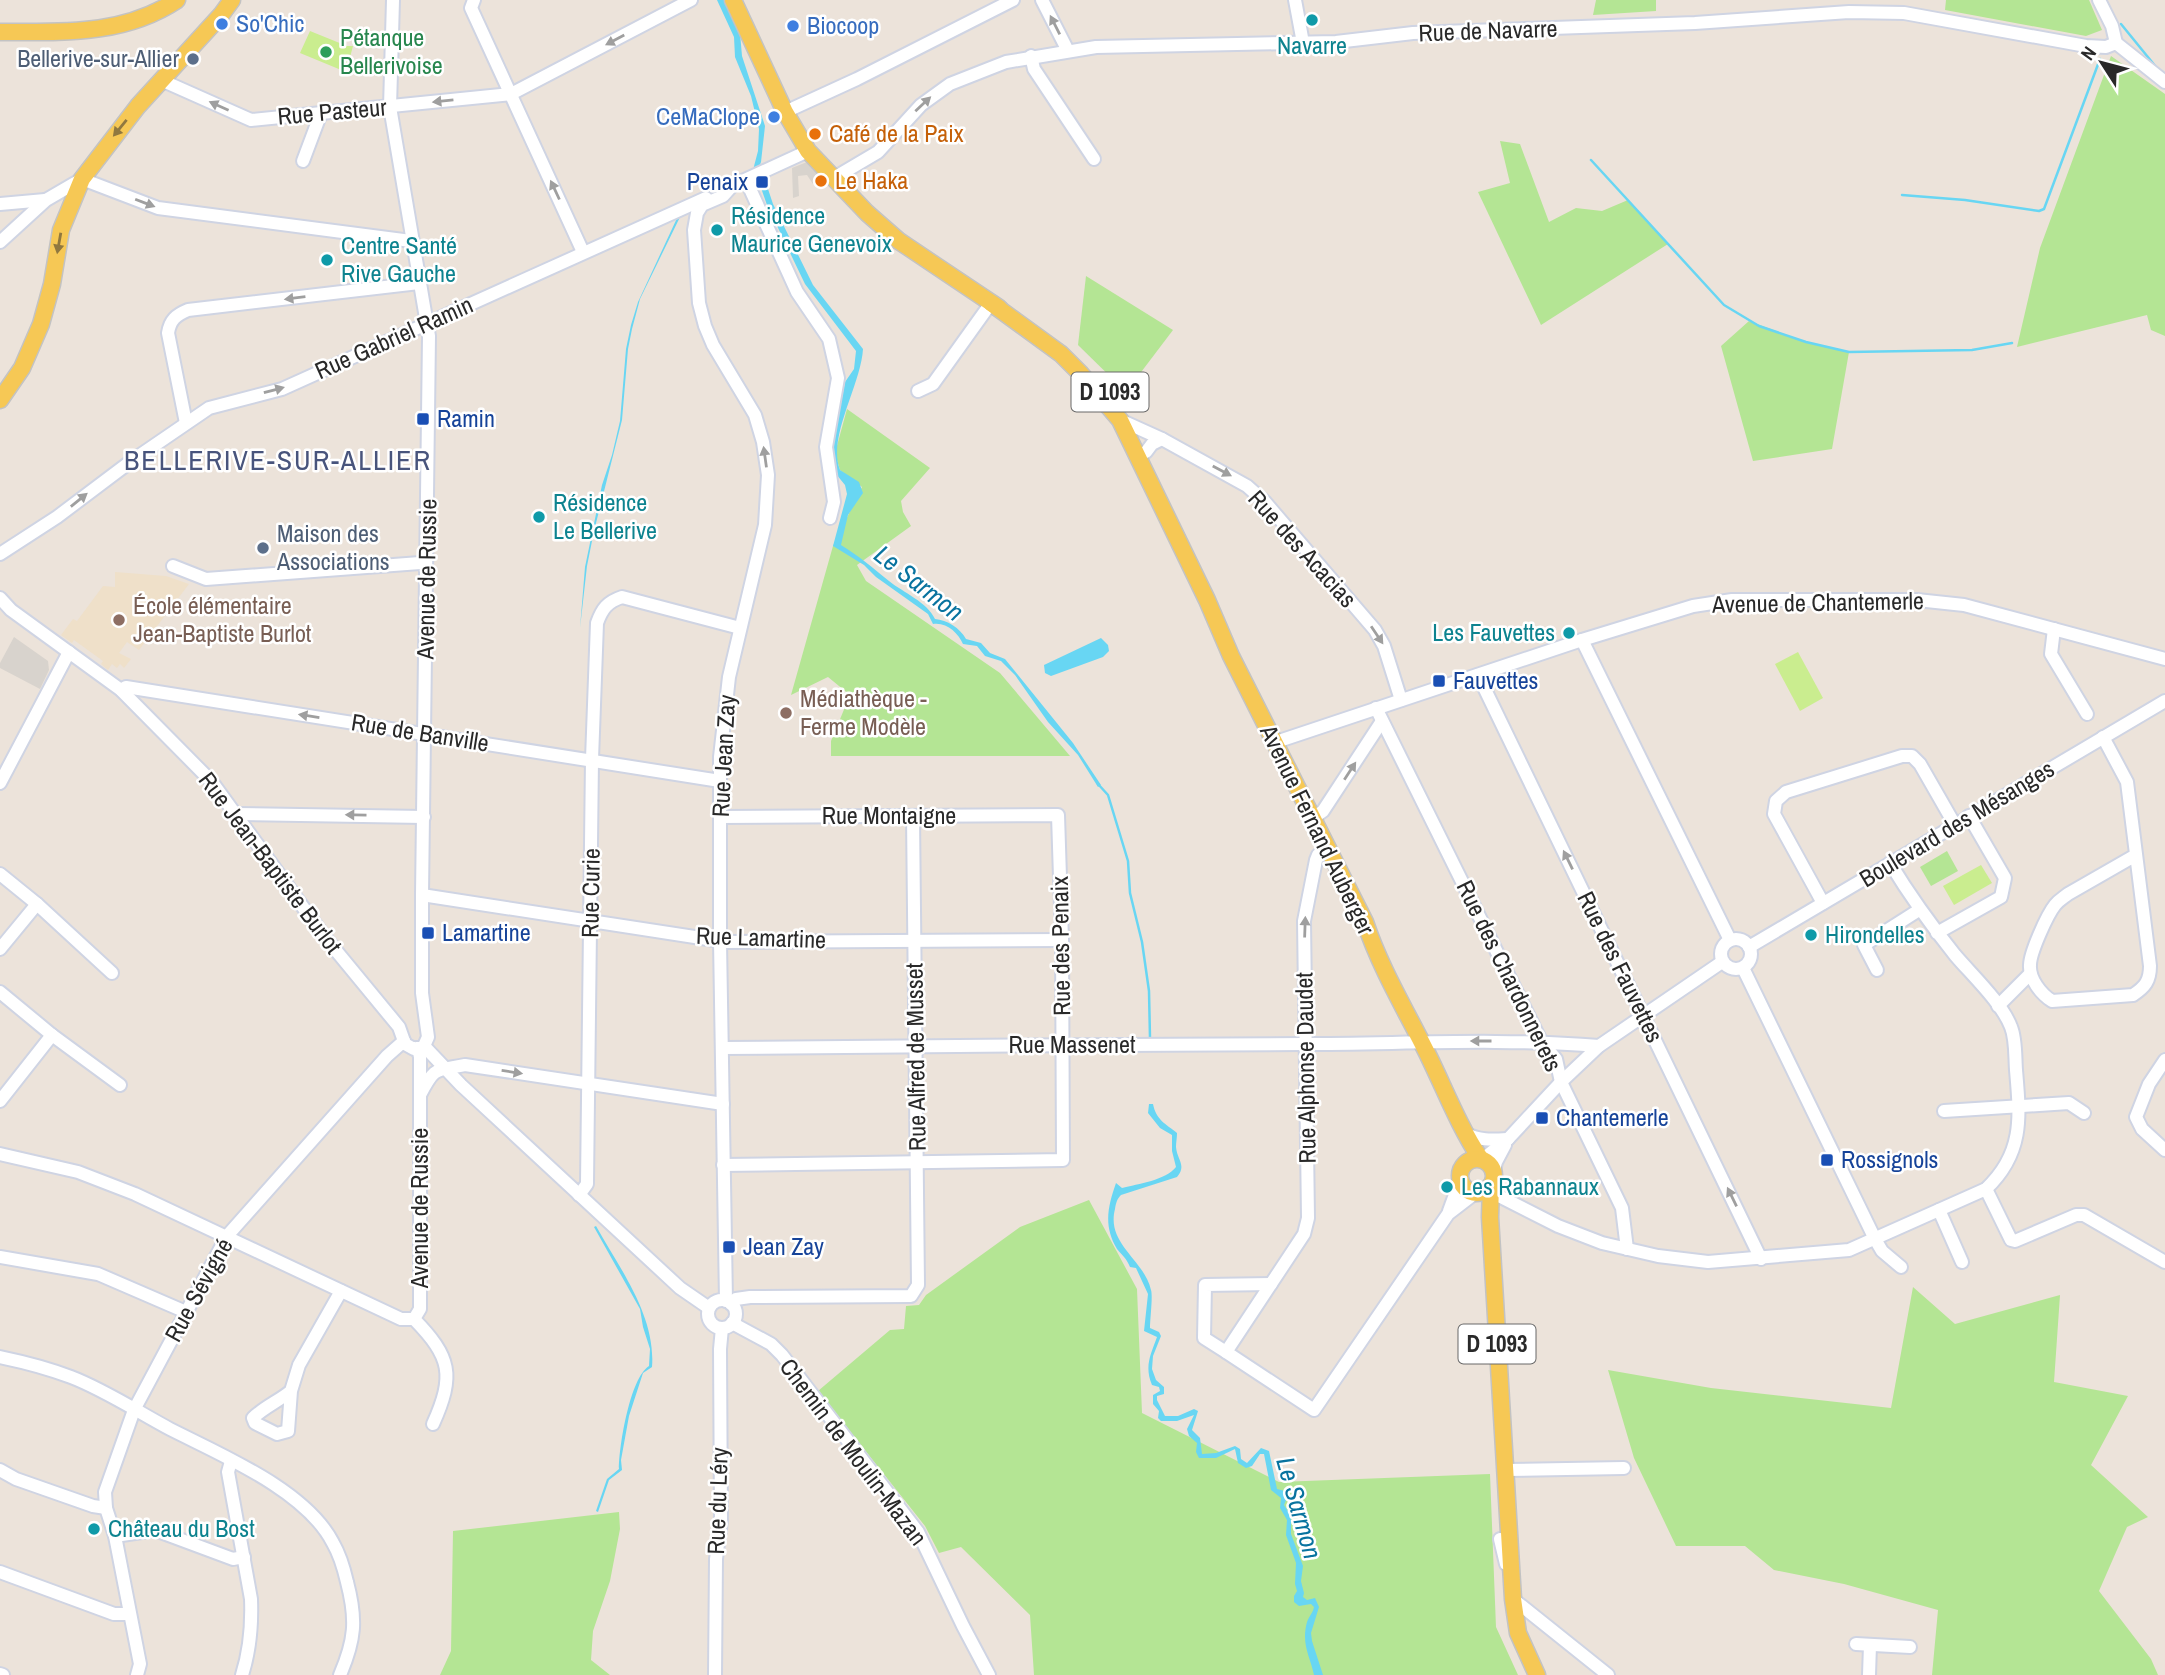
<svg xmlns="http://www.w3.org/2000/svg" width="2165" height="1675" font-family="'Archivo Narrow',sans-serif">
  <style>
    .education { fill: #efe0c9 }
    .green { fill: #b4e594 }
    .pitch { fill: #caed8f }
    .plaza { fill: #d8d3cd }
    .water { fill: #68d6f3 }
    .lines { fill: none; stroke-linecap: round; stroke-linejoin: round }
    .stream { stroke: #68d6f3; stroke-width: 2.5 }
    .minor-casing { stroke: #cfd4e3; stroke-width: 16 }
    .major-casing { stroke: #c3c3c3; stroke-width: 19 }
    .minor { stroke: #fff; stroke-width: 12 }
    .major { stroke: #f6c855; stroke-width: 16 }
    .oneway { fill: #9f9f9f }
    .oneway2 { fill: #90783f }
    .culture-dot { fill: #0f9aa8; stroke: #fff; stroke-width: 2.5 }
    .shop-dot { fill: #3f7fe0; stroke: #fff; stroke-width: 2.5 }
    .leisure-dot { fill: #2e9e5b; stroke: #fff; stroke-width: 2.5 }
    .service-dot { fill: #5c6f8a; stroke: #fff; stroke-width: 2.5 }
    .food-dot { fill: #e8710a; stroke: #fff; stroke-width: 2.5 }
    .transit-dot { fill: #1a4fb4; stroke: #fff; stroke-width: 2.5 }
    .education-dot { fill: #8d6e63; stroke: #fff; stroke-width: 2.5 }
    .labels { text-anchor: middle; stroke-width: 5; stroke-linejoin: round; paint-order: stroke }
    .shield { fill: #fff; stroke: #696969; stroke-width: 2 }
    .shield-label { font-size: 23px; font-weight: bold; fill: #292929 }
    .shop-label { font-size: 24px; fill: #366cbe; stroke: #fff; text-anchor: start }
    .street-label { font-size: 24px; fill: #292929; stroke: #fff }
    .leisure-label { font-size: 24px; fill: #27864d; stroke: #fff; text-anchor: start }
    .culture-label { font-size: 24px; fill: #0d838f; stroke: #fff; text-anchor: start }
    .service-label { font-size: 24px; fill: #4e5e75; stroke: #fff; text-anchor: end }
    .food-label { font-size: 24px; fill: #c56008; stroke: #fff; text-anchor: start }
    .transit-label { font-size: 24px; fill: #164399; stroke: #fff; text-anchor: start }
    .education-label { font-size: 24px; fill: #785e54; stroke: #fff; text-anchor: start }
    .water-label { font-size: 26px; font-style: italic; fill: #08739f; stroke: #fff }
    .quarter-label { font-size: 28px; letter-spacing: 2px; fill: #48547c; stroke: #fff }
  </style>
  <rect width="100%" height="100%" fill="#ece3da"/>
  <path class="education" d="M115,572L166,576L189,584L139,650L127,642L119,653L131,659L124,668L120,664L117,668L112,664L108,670L101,664L103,661L74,640L72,643L61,635L73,619L77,621L103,586L115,587Z"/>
  <g class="green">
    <path d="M1596,0H1656V11L1593,15Z"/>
    <path d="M1946,0H2089L2102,30L2086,36L1945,10Z"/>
    <path d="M2111,56L2165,94V336L2151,330L2147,315L2017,347L2040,248Z"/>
    <path d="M1500,141L1520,144L1549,222L1576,208L1602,211L1628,200L1668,244L1541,325L1478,192L1510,183Z"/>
    <path d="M1086,276L1173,330L1126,392L1078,345Z"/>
    <path d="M1749,321L1806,342L1849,352L1832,449L1753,461L1721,346Z"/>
    <path d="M847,409L930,468L901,501L903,512L911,526L857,565L866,581L1000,673L1070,756H831V741L850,695L828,677L791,695L833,546L862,487L840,470L835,453Z"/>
    <path d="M1947,851L1958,871L1931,886L1920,867Z"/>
    <path d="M1089,1200L1137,1289L1142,1413L1279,1482L1490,1474L1496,1627L1518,1675H1034L1030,1615L961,1547L939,1553L925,1526L818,1391L890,1330L904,1329L906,1306L919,1305L926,1295L1020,1227Z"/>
    <path d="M1913,1287L1955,1324L2060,1295L2054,1382L2128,1396L2091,1465L2148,1517L2127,1527L2099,1591L2151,1659L2158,1675H1932L1938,1610L1844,1584L1774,1570L1745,1546H1676L1634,1458L1608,1370L1711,1388L1891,1408Z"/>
    <path d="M619,1512L620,1529L610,1581L593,1631L591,1660L610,1675H440L451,1651L453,1531Z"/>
  </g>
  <g class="pitch">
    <path d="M310,31L347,46H353L346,72L300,53Z"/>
    <path d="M1798,652L1823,698L1800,711L1775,664Z"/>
    <path d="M1981,865L1992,883L1954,905L1943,886Z"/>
  </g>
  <g class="plaza">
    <path d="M807,162L823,175L813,184L807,175L798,176L799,196L793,198L792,168Z"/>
    <path d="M14,637L48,661L49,670L40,689L0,668V663Z"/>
  </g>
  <g class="water">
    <path d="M717,0H724L740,33L742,56L765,126L761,162L759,167L753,170L758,151L759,129L751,96L735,57L734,37Z"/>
    <path d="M766,183L773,204L813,285L863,349C861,385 827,437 840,470L859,482L863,493L848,515L841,545C859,556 873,568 889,581C904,593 927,602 935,619C947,620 960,628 966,639L981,643L990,653L1005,659L1073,743L1101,785L1098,787L1078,755L1048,722L1015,675L1001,661L985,656L977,646L963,644C958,633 947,622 933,624L928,614L876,577L864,565L833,546L847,494L845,485L836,474L832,451L845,382L854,369L856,351L805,284L767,205L760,185Z"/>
    <path d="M678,216L680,217L640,299L632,329L628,349L622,420L594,531L587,566L580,628L585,567L602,485L612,455L620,421L626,349L631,325L638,302Z"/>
    <path d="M1101,638L1108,645L1109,651L1103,657L1051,676L1045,673L1044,665Z"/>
    <path d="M1149,1104H1153C1156,1120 1166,1124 1177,1133C1177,1138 1176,1142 1176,1147C1177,1160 1187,1165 1177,1177L1121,1195C1117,1199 1116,1203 1115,1209C1106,1244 1144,1259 1151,1290C1153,1296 1150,1319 1150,1328L1159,1332L1161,1336L1153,1356L1152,1369L1156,1380L1164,1387V1394L1157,1396V1400L1165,1416H1178L1194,1409L1198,1411L1192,1430L1200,1438L1202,1454L1216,1453L1235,1446L1240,1449L1241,1459L1247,1463L1261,1448L1269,1451L1277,1489L1285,1491L1286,1500L1284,1505L1291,1516V1534L1303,1566L1301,1581L1304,1593L1303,1597L1307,1600L1315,1598L1319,1607L1311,1633L1312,1641L1323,1675H1314C1310,1656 1301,1644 1307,1622C1309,1616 1313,1613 1314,1607L1311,1604L1299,1606L1294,1602V1596L1297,1591L1295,1584L1296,1563L1286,1535L1287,1520L1280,1508L1281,1498L1271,1490L1264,1454H1260L1252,1466L1246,1468L1238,1463L1235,1449L1216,1458H1199L1196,1452L1197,1443L1189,1436L1187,1429L1194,1415L1177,1421H1161L1158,1418L1159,1411L1153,1404V1395L1160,1391L1159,1387L1152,1385C1144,1366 1151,1354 1157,1337L1144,1331L1148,1294L1136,1268L1130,1267C1127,1259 1122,1255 1117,1249C1103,1226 1108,1206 1116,1183L1122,1188C1138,1184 1166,1180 1176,1167L1172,1151V1135L1160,1128L1148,1113Z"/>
    <path d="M596,1226C620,1269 656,1316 652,1367L643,1373L629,1416L621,1460L622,1470L609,1480L598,1512L596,1511L607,1479L619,1469C619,1446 630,1378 649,1366L650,1349L643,1327L640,1309L594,1227Z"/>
  </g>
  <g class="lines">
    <g class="stream">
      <path d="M2121,24L2156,67"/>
      <path d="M1591,160L1724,305L1759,326L1806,342L1849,352L1972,350L2012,343"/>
      <path d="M1902,195L1965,200L2039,211L2044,209L2100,59"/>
      <path d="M1098,784L1108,795L1128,861L1130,893L1142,942L1149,991L1150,1038"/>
    </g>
    <defs>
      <g id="minor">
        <path d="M474,0L471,8L583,252"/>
        <path d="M1042,0L1068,51"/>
        <path d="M1295,0L1303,43"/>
        <path d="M2099,0L2112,26L2116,43"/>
        <path d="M1031,56L1034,69L1094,159"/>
        <path d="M161,80L251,120L511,94L691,0"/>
        <path d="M785,112L857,79L1013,0"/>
        <path d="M303,161L321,113"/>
        <path d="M834,178L878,152L921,105L950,84L1006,62L1096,47L1336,42L1413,33L1695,23L1849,12L1904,13L2086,46L2106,47L2116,43L2165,82"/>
        <path d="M746,180L797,292L829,339L838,378L826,447L834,502L830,518"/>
        <path d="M725,189L808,151"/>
        <path d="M0,204L45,200"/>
        <path d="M0,242L46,200L82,179L158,208L411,241"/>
        <path d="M918,391L933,384L991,303"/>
        <path d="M1120,420L1162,439L1247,486L1265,502L1375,630L1384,646L1401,700"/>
        <path d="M186,423L168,333C170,320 176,315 188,310L419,283"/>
        <path d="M1146,452L1152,444L1162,439"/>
        <path d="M0,554L57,517L130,462L209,408L282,389L706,198"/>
        <path d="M173,566L206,579L420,563L427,558"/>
        <path d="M0,598L11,610L121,690L212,782L324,936L399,1027L405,1044L414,1049L424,1046L428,1037L422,993V895L429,336L390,107L393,0"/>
        <path d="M2054,629L2051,654L2087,714"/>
        <path d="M1582,640L1730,940"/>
        <path d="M1478,675L1761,1259"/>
        <path d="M121,690L126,687L720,781"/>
        <path d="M1376,708L1541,1041L1556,1059L1561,1082L1622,1208L1627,1249"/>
        <path d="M2103,737L2127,782L2150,966C2150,981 2145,987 2133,995L2052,1001C2041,994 2029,979 2030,965C2030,953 2047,915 2055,905C2059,900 2063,898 2068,894L2136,855"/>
        <path d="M1276,742L1582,640L1693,606L1732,600H1917L1964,605L2165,659"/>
        <path d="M0,783L69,652"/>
        <path d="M237,814L424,817"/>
        <path d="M720,817L1058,815L1062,940L1063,1160L723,1165"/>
        <path d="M1313,818L1323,811L1382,721"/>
        <path d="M1328,849L1318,855L1316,860L1304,921L1308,1218L1304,1234L1226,1352L1314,1410L1448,1214L1474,1194"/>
        <path d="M0,874L37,904L112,973"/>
        <path d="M422,895L727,942L1062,940"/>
        <path d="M1823,903L1774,814L1776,801L1786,792L1902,756H1912L1920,764L1955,825"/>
        <path d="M1937,933L2001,897L2005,878L1969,816"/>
        <circle cx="1736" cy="954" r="15"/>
        <path d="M1749,947L2165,701"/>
        <path d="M0,949L37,904"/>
        <path d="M1743,968L1875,1239L1882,1251L1901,1267"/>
        <path d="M1877,970L1864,945L1919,910"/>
        <path d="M0,992L52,1035L120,1085"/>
        <path d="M1998,1006L2030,974"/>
        <path d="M424,1046L461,1085L680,1288L709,1308"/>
        <path d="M722,1048C916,1046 1109,1045 1303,1044C1402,1044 1500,1038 1599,1046"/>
        <path d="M2165,1060L2149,1084L2136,1117L2142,1129L2165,1150"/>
        <path d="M420,1095C435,1066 435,1071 465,1065L723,1104"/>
        <path d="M0,1101L52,1035"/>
        <path d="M1944,1111L2069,1103L2084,1113"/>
        <path d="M1465,1133C1479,1141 1492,1140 1508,1139"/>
        <path d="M0,1154L78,1172L135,1194L401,1319H414"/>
        <path d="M1483,1159L1508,1139L1561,1082L1599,1046L1722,962"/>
        <path d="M1494,1171L1496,1162L1505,1145"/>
        <path d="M1986,1189L2011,1240L2015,1241L2076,1215H2084L2165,1262"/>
        <path d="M1487,1190L1558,1226L1602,1243L1658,1256L1708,1262L1849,1250L1986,1189C2024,1153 2020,1117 2016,1070C2015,1056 2016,1039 2011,1027C2002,1003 1972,975 1955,955C1931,925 1910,896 1890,863"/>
        <path d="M579,1195L587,1184L592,759L597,623C602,609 607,602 622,597L740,628"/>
        <path d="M1939,1210L1962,1262"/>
        <path d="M1449,1211L1460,1181"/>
        <path d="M0,1257L98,1274L186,1312"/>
        <circle cx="722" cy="1314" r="14"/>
        <path d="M726,1301L720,941V757L729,677L765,525L768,475L763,442L755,415L713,345L705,326L699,303L694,230L697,213L702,205L723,196L732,186"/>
        <path d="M731,1304L736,1299L750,1297L911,1296L918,1285L913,816"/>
        <path d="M414,1319L420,1309V1057L418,1048"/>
        <path d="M414,1319C451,1357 455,1375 433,1424"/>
        <path d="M732,1323L771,1344L782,1355L918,1532L963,1626L989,1675"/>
        <path d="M1226,1352L1204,1338L1205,1285L1271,1284"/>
        <path d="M0,1357C24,1362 48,1368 71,1377C105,1390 138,1412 170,1429C221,1455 306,1490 333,1543C340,1555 344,1569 347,1582C357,1620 355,1640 340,1675"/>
        <path d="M291,1391C279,1401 264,1407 253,1418L255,1423L277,1434L288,1431L291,1391L299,1365L341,1291"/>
        <path d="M231,1461L228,1472L251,1599C252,1625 250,1650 242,1675"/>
        <path d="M0,1470L16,1479L93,1506L106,1508"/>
        <path d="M1504,1470L1624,1468"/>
        <path d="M115,1536L155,1530L233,1559L244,1557"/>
        <path d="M1500,1539L1506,1564"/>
        <path d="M0,1572L114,1614H129"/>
        <path d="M1512,1592L1513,1599L1608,1675"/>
        <path d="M1856,1644L1910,1647"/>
        <path d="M0,1674L3,1675"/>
        <path d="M137,1675L140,1664L115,1536L106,1508L105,1492L134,1410L227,1236L387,1056L404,1041"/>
        <path d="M715,1675L716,1559L721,1521L720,1349L722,1328"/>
        <path d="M1869,1675L1870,1645"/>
      </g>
      <g id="major">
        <path d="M733,0L785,112L808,151L867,213L899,241L999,308"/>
        <path d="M0,32C61,32 123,36 177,0"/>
        <path d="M991,303L1061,354L1080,373L1120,420L1207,600L1231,656L1365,922C1381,970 1407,1012 1429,1057C1446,1092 1459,1126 1480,1158"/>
        <path d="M0,400L22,368L41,324L52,284L61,230L82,179L138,106L221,15L232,0"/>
        <circle cx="1477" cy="1176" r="17"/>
        <path d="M1491,1185L1490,1217L1513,1599L1518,1633L1537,1675"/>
      </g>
    </defs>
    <use href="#minor" class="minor-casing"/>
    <use href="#major" class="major-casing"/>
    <use href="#minor" class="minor"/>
    <use href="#major" class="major"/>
  </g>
  <defs><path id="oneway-solid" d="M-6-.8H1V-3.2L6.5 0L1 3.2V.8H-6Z" transform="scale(1.75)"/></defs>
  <g class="oneway">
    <use href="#oneway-solid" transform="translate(1055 25) rotate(-117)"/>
    <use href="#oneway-solid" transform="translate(615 40) rotate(152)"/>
    <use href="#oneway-solid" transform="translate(443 101) rotate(174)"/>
    <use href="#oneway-solid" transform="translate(923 104) rotate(-43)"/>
    <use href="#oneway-solid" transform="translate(219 106) rotate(-156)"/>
    <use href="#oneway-solid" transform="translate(555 190) rotate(-115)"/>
    <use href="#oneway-solid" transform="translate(145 203) rotate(21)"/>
    <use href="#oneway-solid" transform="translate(295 298) rotate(173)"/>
    <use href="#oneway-solid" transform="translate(274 390) rotate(-15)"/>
    <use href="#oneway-solid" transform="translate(765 457) rotate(-98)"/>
    <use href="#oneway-solid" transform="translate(1222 471) rotate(28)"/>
    <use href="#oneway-solid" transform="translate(79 500) rotate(-39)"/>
    <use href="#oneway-solid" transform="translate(1377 635) rotate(56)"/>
    <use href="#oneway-solid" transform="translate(309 716) rotate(-171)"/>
    <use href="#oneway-solid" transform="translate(1350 771) rotate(-57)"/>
    <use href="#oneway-solid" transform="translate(356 815) rotate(-179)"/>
    <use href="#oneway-solid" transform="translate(1568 860) rotate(-116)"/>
    <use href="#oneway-solid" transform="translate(1305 927) rotate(-88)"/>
    <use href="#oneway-solid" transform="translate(1481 1041) rotate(180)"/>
    <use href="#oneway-solid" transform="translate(512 1072) rotate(9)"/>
    <use href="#oneway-solid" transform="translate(1732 1197) rotate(-116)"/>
  </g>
  <g class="oneway2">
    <use href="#oneway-solid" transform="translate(120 128) rotate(129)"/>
    <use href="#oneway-solid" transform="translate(59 243) rotate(100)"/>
  </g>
  <g class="culture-dot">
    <circle cx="1312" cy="20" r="7"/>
    <circle cx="717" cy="230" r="7"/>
    <circle cx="327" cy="260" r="7"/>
    <circle cx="539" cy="517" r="7"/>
    <circle cx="1569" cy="633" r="7"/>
    <circle cx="1811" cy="935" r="7"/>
    <circle cx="1447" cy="1187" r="7"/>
    <circle cx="94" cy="1529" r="7"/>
  </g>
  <g class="shop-dot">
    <circle cx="222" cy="24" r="7"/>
    <circle cx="793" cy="26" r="7"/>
    <circle cx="774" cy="117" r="7"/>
  </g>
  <circle class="leisure-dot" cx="326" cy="52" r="7"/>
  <g class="service-dot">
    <circle cx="193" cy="59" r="7"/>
    <circle cx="263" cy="548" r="7"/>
  </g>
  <g class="food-dot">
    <circle cx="815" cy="134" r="7"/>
    <circle cx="821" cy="181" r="7"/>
  </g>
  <g class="transit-dot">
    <rect x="755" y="175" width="14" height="14" rx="3.5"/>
    <rect x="416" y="412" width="14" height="14" rx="3.5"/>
    <rect x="1432" y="674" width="14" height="14" rx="3.5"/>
    <rect x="421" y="926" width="14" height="14" rx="3.5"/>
    <rect x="1535" y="1111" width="14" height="14" rx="3.5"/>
    <rect x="1820" y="1153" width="14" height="14" rx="3.5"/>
    <rect x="722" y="1240" width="14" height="14" rx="3.5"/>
  </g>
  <g class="education-dot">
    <circle cx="119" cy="620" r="7"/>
    <circle cx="786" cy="713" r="7"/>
  </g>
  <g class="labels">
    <g class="shield">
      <rect x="1071.5" y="372.5" width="77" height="39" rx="5"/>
      <rect x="1458.5" y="1324.5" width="77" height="39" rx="5"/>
    </g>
    <g class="shield-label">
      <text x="1110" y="400">D 1093</text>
      <text x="1497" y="1352">D 1093</text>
    </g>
    <g class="shop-label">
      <text x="236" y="32">So'Chic</text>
      <text x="807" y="34">Biocoop</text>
      <text x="760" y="125" text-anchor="end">CeMaClope</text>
    </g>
    <g class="street-label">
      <text transform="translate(1488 31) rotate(-2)" y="8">Rue de Navarre</text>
      <text transform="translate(332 112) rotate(-5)" y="8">Rue Pasteur</text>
      <text transform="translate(394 338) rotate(-24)" y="8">Rue Gabriel Ramin</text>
      <text transform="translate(1302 549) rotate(48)" y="8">Rue des Acacias</text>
      <text transform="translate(427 579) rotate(-89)" y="8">Avenue de Russie</text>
      <text transform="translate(1818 603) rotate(-1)" y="8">Avenue de Chantemerle</text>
      <text transform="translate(420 733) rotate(9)" y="8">Rue de Banville</text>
      <text transform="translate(724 756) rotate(-87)" y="8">Rue Jean Zay</text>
      <text x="889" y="824">Rue Montaigne</text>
      <text transform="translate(1957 824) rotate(-31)" y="8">Boulevard des Mésanges</text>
      <text transform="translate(1317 830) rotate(64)" y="8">Avenue Fernand Auberger</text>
      <text transform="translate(270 863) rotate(53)" y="8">Rue Jean-Baptiste Burlot</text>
      <text transform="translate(591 893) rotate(-89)" y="8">Rue Curie</text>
      <text transform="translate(761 938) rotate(2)" y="8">Rue Lamartine</text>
      <text transform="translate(1061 946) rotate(-91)" y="8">Rue des Penaix</text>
      <text transform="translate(1620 967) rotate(64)" y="8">Rue des Fauvettes</text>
      <text transform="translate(1509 976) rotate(64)" y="8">Rue des Chardonnerets</text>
      <text x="1072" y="1053">Rue Massenet</text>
      <text transform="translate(916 1057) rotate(-91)" y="8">Rue Alfred de Musset</text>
      <text transform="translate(1306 1068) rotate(-91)" y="8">Rue Alphonse Daudet</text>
      <text transform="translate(420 1208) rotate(-90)" y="8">Avenue de Russie</text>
      <text transform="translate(199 1290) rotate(-61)" y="8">Rue Sévigné</text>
      <text transform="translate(853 1452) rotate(53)" y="8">Chemin de Moulin-Mazan</text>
      <text transform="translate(718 1501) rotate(-88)" y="8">Rue du Léry</text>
    </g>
    <g class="leisure-label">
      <text x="340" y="46">Pétanque<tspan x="340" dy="28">Bellerivoise</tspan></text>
    </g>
    <g class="culture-label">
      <text x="1312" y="54" text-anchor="middle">Navarre</text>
      <text x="731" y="224">Résidence<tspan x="731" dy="28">Maurice Genevoix</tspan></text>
      <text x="341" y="254">Centre Santé<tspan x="341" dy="28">Rive Gauche</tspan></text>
      <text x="553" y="511">Résidence<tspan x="553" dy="28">Le Bellerive</tspan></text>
      <text x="1555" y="641" text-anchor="end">Les Fauvettes</text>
      <text x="1825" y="943">Hirondelles</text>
      <text x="1461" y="1195">Les Rabannaux</text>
      <text x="108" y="1537">Château du Bost</text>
    </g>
    <g class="service-label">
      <text x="179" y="67">Bellerive-sur-Allier</text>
      <text x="277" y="542" text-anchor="start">Maison des<tspan x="277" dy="28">Associations</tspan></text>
    </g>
    <g class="food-label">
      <text x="829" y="142">Café de la Paix</text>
      <text x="835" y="189">Le Haka</text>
    </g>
    <g class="transit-label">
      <text x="748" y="190" text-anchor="end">Penaix</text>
      <text x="437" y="427">Ramin</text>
      <text x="1453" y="689">Fauvettes</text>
      <text x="442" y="941">Lamartine</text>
      <text x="1556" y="1126">Chantemerle</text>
      <text x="1841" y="1168">Rossignols</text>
      <text x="743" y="1255">Jean Zay</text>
    </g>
    <g class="education-label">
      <text x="133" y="614">École élémentaire<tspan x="133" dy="28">Jean-Baptiste Burlot</tspan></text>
      <text x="800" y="707">Médiathèque -<tspan x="800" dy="28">Ferme Modèle</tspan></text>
    </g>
    <g class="water-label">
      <text transform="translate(919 583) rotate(38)" y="9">Le Sarmon</text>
      <text transform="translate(1299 1508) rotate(74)" y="9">Le Sarmon</text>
    </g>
    <g class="quarter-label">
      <text x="278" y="470">BELLERIVE-SUR-ALLIER</text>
    </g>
  </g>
  <g transform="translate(2102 63) rotate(306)" stroke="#ffffff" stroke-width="5" paint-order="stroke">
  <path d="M0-5L12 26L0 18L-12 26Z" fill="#292929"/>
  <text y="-10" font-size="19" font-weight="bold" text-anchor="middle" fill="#292929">N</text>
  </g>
</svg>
